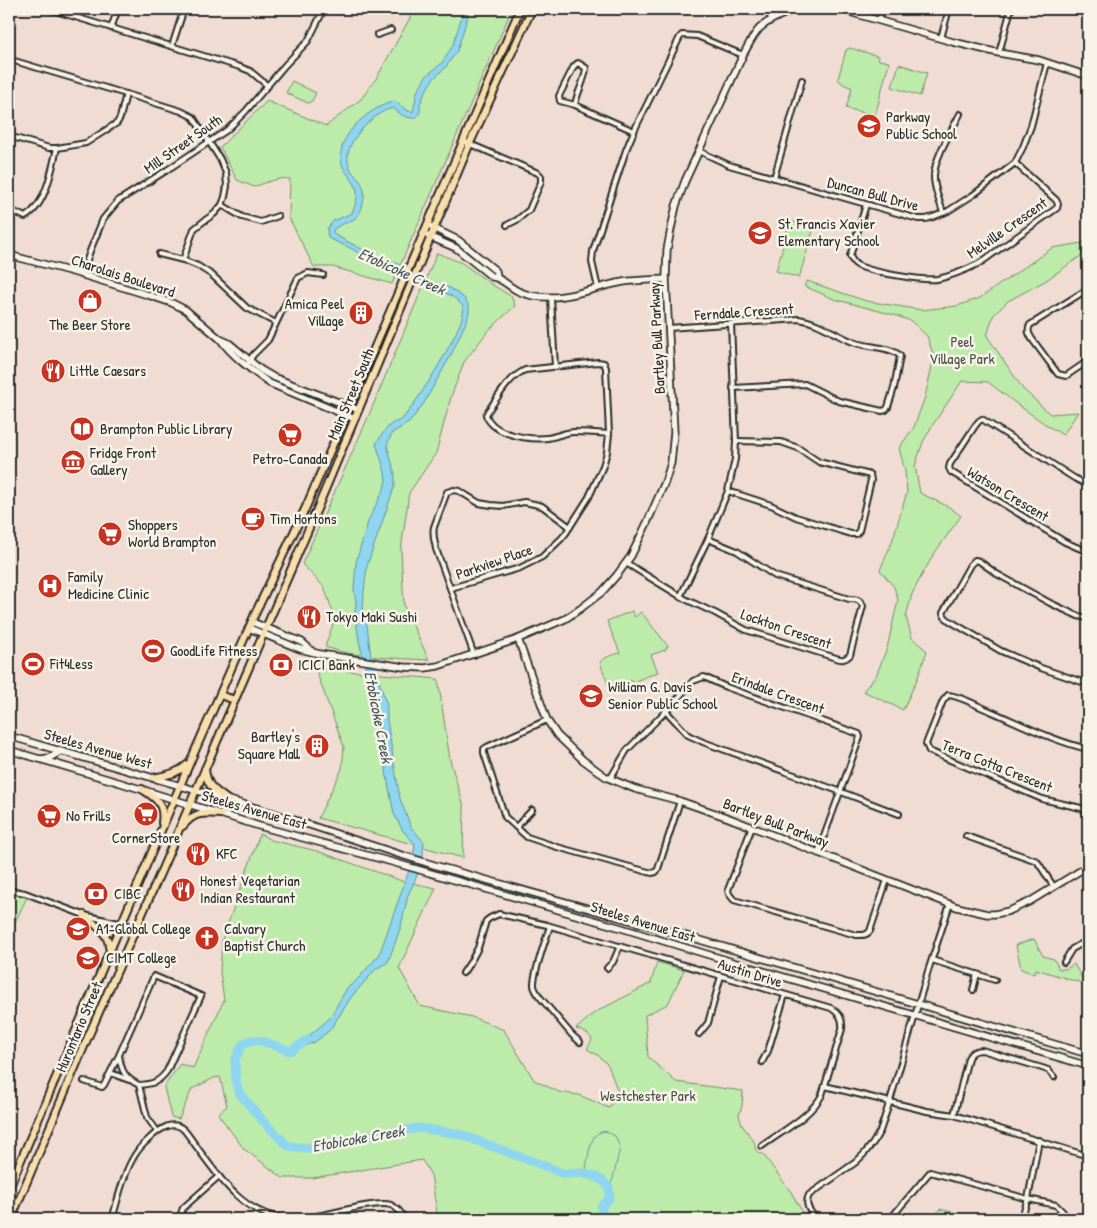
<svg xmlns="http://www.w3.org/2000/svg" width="1097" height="1228" font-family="'Patrick Hand',sans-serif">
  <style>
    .green { fill: #bcebaa; stroke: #748b6a }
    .water { fill: #8ed5f0; stroke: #6691a1 }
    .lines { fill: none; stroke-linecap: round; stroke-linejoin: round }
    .stream { stroke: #6691a1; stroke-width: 1 }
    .river { stroke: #8ed5f0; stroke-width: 9 }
    .street-casing { stroke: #2b2b2b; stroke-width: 8 }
    .secondary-casing { stroke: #2b2b2b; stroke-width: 9 }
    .primary-casing { stroke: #2b2b2b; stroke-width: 10 }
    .street { stroke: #f7f3e8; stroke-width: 4 }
    .secondary { stroke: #f7f3e8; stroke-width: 5.5 }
    .primary { stroke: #f9deab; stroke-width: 6 }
    .labels { text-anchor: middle; stroke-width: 5; stroke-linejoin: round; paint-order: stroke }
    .poi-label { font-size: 15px; fill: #2b2b2b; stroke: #f7f3e8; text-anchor: start }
    .street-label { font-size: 15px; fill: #2b2b2b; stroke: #f7f3e8 }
    .park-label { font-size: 15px; fill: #485144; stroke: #f7f3e8 }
    .water-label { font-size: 16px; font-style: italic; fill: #44565c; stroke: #f7f3e8 }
  </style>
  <rect width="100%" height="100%" fill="#f0dcd3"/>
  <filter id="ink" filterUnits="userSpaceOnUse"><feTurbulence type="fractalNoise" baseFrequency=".02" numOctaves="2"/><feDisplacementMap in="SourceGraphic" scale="10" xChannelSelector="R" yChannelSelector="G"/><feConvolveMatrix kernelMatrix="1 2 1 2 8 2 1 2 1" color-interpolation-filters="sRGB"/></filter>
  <g filter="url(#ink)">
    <g class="green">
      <path d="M415,9H512L392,284L333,267H314L289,218L290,179C278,177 265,183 254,187L237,180L220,147L267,101L326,126L361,99L376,79Z"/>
      <path d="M850,48L878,56L879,60L889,62L875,116L846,108L852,88L843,84L838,79L846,50Z"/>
      <path d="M899,64L927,73L920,96L892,87Z"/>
      <path d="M292,81L316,93L312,101L308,103L286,93Z"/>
      <path d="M790,221L814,227L799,278L776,271Z"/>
      <path d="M1088,242V251L1045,281L1008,301L993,316L987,336L1023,389L1050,414L1078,412L1063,435L1048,426L1018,405L988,382L962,381L932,426L923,442L915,466L920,493L949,507L961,516L934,554L923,573L912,594L906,617L912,638L927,651L918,677L903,710L863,691L876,676L887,648L898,600L894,587L880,570L892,542L907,492L905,471L899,448L914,427L925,397L934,357L927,336L911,321L894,315L834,299L804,286L807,281L866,301L922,310L957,306L980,298L1052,248Z"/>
      <path d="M437,253L462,263L494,286L511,296L515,306L488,331L464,362L451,397L436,453L409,493L401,550L404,606L429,660C397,658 356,658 325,647L335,618L324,587L302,564L366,422Z"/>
      <path d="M632,611L635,617L641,612L668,646L665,650L651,655L658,672L633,682L631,680L616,693H611L600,662C607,656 612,655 620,653L607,621Z"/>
      <path d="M315,668L438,679L450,760L464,807L463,858L318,818L342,769L344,747Z"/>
      <path d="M260,834L271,840L317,851L402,881L436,888L399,968L420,1006L472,1017L504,1030L534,1080L559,1092L579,1095L609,1108L618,1092L608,1065L599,1056L587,1049L592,1040C589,1033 583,1031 576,1029L594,1013L651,983L657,962L684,970L668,1004L645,1015L648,1057L676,1082L743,1091L742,1106L739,1115L742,1125L755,1143C754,1150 757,1153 763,1154L791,1192L806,1218L438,1219L431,1175L422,1160L312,1178H283L244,1149L218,1114L227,1106L220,1077L214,1078L192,1089L179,1119L171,1117L164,1087L180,1064L193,1068L224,1000L220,972L222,940Z"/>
      <path d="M9,891L28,895L9,935Z"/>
      <path d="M1034,939L1043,956L1054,959L1059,969H1066L1074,964L1083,980L1088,978V985L1036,969L1034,974L1021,969L1016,945Z"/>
      <path d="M940,1209L979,1219H932Z"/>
    </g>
    <path class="water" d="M464,9H470L457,51L445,68L433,79L425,92L420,104V112L416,118C406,119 400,114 393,108C381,111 373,118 364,127C354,137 343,153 350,168C353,175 361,180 363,187C366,194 363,207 359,214C354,223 341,222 333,230V232L335,235L373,255L394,262L432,282L450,288L464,298L469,306V313L466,322L451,355L424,403L410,422L392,433L387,445L395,474V485L367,566L364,592L363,611L367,625L371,657L387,705V720L400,799L411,827L424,842L422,865L408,895L401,926L388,962L376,969L352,996L330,1030L315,1042L299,1048L298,1045L329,1019L347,988L355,982L379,955L412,862L415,844L403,831L394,814L388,783L378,720L359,641L355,613L356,603L354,590L356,562L369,519L384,489L386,480L384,468L376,444C380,438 384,430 389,426C392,422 398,422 402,419C415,406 469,321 463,307C456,291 389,270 371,261C365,258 359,253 352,249C344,245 336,242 328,238L327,229L333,221L352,213C356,204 360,193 354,183C351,178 346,173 343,167C332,142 362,114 384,105C387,103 391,103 395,101L406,110L413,112L417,92L426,76L442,63L453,45Z"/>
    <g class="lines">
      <path class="stream" d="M585,1175C587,1164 589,1146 594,1137C597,1133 601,1132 605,1131L615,1136L620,1147L613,1179L609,1187"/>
      <g class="river">
        <path d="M307,1040L290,1051L262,1041L251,1040L242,1045L235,1060L236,1082L240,1094L263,1121L288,1146L310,1148L374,1135L419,1128L459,1134L550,1168L564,1174L581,1173L594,1176L602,1180L609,1187L610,1197L601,1207L604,1219"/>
        <path d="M640,1219L641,1218L657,1216L661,1219"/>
      </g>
      <defs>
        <g id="street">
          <path d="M49,9L240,67L250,71L268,86"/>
          <path d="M765,9L772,19"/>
          <path d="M1084,9L1088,11"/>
          <path d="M879,20L882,9"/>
          <path d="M111,28L118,9"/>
          <path d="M377,35L391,30"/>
          <path d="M941,38L949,9"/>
          <path d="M172,46L184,9"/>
          <path d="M999,53L1011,9"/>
          <path d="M9,60H11L126,94L181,111L193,117L220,159L226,173L227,186L225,197L222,205L214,214L204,221L194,229L183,260"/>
          <path d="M575,105L560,101L559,96L574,66L578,63L586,68C585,81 577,92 575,105L634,131"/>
          <path d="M9,136L49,148H57L86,143L117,123L120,118L126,94"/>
          <path d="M463,141L538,173L541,176V182L529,210L517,220L507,225"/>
          <path d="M699,151L729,165L918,219H926L933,217L948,211L973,195L1015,163L1023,147L1031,126L1047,63"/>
          <path d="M774,178L802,80"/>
          <path d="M222,205L242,217L261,222L278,216"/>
          <path d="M866,205L850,256C852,260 853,263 857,265C870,272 922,281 937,279C953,276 966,270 980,263L1057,208L1058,204L1056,200L1015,163"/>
          <path d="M11,210L25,217C46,206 52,169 57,148"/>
          <path d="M943,213C940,201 933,187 934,175C935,157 952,130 960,114"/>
          <path d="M159,254L183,260L198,266L212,275L247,308L276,323"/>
          <path d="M82,275L90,251L103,219L118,201L167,170L227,130L246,111L285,65L308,41L324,9"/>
          <path d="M598,288L592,262L593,251L626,150L634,131L680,37L682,35L697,36L743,55"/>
          <path d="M1088,289L1030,325C1027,331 1029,334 1032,339L1058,374L1066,376L1088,361"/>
          <path d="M551,298L555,367"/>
          <path d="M668,328L799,319C820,322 836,336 856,343C868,347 893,347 900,356L894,388L888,407L886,410L882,411L839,401L805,384L733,388"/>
          <path d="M247,365L253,355L268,340L298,278L308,273L323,275"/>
          <path d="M1088,485L1074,478L982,419L979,421L975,426L950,464L949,468L951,472L1065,542L1088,552"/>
          <path d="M728,491L771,505L796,517L851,534H856L859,531L871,480L870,475L819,462L798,448L781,442L736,441"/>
          <path d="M626,563L685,599L715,613L746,630L836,658C842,660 845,660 850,655L863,606C860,599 856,599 849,599L775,576L737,551L708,539"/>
          <path d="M451,588L520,568L542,557L561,539L566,533L589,497L603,466L607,452L609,434L606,368L604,363L598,362L525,370C508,378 499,396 488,411L486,415C493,435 529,440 547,438C556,437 565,432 574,432C585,432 597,433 609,434"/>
          <path d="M680,597L708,539L728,491L735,459L736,441L731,324"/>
          <path d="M1088,618L1078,616L1050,603L997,574L979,561L975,560L970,565L943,613L945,617L950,621L1001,651L1041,668L1088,684"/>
          <path d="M474,655L436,549C435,542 432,535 434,527L447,492L454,490L459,491L479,503L491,505L503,506L524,502L534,504L542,506L570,527"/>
          <path d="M666,711L688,735L703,742L836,790L899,814"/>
          <path d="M547,720L487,747L484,749V753L505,817L527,837L557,847L652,873L656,872L658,869L680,801"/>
          <path d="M1088,749C1053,741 1021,724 988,710C975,705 961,696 948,695L943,701L926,744L929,751L1042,799L1081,808L1088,812"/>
          <path d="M610,779L627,750L673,704L693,681L704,677L726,687L859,734L860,737L818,853"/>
          <path d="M516,827L532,810"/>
          <path d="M752,827L728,890L729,894L734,900L856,935C862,935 866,936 870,931L887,880"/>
          <path d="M966,836L1037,861L1054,887"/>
          <path d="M9,890L25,893L84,915L136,927"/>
          <path d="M550,926C546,939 533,974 534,985C534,989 537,992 539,996L572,1035L580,1042"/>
          <path d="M932,960L995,980"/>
          <path d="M1064,962L1072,949L1088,940"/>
          <path d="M607,968L613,962L620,946"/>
          <path d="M463,973L471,961L478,948L486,921L490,918L499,914L547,925L831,1008C840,1014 843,1019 842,1029L822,1095C811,1116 781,1132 762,1146"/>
          <path d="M154,976L201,996L167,1071C159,1082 153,1084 139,1085C125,1078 121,1071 119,1055Z"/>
          <path d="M973,990L977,974"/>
          <path d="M699,1034L708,1023L721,976"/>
          <path d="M762,1062L768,1051L785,995"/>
          <path d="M111,1073L129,1080"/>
          <path d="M84,1081L102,1087L104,1085L118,1057"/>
          <path d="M139,1085L147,1117L157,1131"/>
          <path d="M825,1086L927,1111L954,1115L1088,1156"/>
          <path d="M954,1115L968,1058C971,1052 975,1050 982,1050L1042,1068L1048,1070L1054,1077"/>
          <path d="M112,1219C118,1200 122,1178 132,1160C136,1152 142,1145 149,1139C155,1133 160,1129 168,1126C175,1124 180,1125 185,1131C212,1166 238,1215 287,1219"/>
          <path d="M179,1219L183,1208L219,1176"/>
          <path d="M301,1219C321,1217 375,1200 391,1205C397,1208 402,1213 404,1219"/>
          <path d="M817,1219C810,1212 804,1205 809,1195L856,1162L864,1154L873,1143L880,1131L890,1101L928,971L950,904"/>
          <path d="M890,1219L930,1172L1028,1199L1056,1205L1063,1212L1066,1219"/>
          <path d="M1021,1219L1028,1199L1039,1140"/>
        </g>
        <g id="secondary">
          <path d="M839,9L953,42L999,53L1039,60L1088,76"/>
          <path d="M427,225L458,240L496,271L497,277"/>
          <path d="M428,236L456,248L492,277C501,277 509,287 518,291C528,296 537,297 548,297C571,298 600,286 623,282C637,280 652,280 666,279"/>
          <path d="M9,255L73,272L148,295L172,303L186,310L220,339L229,343L261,370L273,377L359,410"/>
          <path d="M221,340C232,356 253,371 269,383L355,419"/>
          <path d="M252,622L302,642L311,650"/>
          <path d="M249,628L300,649L320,654L404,667L425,668L438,666L518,639L565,619L580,609L602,592L617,575L631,556L647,523L665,482L671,463L674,432L666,279L667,250L671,229L676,206L685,181L743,55C748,46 753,35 760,28C771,18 784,14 796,9"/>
          <path d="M518,639L547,720L557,735L583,760L606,777L635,789L680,801L729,818L957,907L987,914H995L1009,911L1029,902L1088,866"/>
          <path d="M9,736L270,812L395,853L444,868L690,937L1088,1054"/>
          <path d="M9,750L121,783L259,826L392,862L618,927L729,961L1088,1066"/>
          <path d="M41,759L49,758L60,752"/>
        </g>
        <g id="primary">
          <path d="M220,695L235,700"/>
          <path d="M205,769C207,787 214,790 228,800"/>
          <path d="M153,778C166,775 177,774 187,765"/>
          <path d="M142,789C156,798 165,804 162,823"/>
          <path d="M183,826C195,811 203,813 221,814"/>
          <path d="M84,915C94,924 109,933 109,947"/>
          <path d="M9,1188L191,760L255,614L306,507L520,9"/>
          <path d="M11,1219L88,1037L162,869L312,521L470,143L532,9"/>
        </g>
      </defs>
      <use href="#street" class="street-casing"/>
      <use href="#secondary" class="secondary-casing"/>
      <use href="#primary" class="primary-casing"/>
      <use href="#street" class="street"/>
      <use href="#secondary" class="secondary"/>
      <use href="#primary" class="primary"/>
    </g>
  </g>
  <defs>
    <symbol id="school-disc" viewBox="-11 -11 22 22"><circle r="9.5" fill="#c8321e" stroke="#f7f3e8"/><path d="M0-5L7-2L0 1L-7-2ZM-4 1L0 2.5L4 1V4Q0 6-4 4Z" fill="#fff"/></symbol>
    <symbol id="shop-disc" viewBox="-11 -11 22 22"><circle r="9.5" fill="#c8321e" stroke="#f7f3e8"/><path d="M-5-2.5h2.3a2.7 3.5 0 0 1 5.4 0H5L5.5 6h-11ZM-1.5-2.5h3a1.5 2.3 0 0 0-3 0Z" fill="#fff"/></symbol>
    <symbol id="building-disc" viewBox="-11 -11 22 22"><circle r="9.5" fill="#c8321e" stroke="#f7f3e8"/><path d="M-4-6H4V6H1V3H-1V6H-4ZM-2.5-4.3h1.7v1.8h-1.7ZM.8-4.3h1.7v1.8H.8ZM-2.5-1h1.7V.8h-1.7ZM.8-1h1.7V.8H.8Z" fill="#fff"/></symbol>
    <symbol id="restaurant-disc" viewBox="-11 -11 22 22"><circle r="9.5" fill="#c8321e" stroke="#f7f3e8"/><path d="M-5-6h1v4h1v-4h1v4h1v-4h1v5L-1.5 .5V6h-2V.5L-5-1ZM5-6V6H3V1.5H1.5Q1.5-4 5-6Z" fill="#fff"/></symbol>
    <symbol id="library-disc" viewBox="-11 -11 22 22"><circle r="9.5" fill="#c8321e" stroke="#f7f3e8"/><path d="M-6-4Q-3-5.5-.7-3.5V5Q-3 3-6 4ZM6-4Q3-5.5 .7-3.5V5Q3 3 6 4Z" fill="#fff"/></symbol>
    <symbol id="supermarket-disc" viewBox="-11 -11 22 22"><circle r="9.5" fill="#c8321e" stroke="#f7f3e8"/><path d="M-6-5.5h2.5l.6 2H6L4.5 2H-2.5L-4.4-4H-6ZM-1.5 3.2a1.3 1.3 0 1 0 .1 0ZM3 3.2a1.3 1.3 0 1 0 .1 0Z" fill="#fff"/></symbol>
    <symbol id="museum-disc" viewBox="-11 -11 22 22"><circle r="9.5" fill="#c8321e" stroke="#f7f3e8"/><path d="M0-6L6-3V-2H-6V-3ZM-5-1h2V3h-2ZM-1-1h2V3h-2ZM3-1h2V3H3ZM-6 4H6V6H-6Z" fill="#fff"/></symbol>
    <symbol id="cafe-disc" viewBox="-11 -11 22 22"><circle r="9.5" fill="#c8321e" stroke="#f7f3e8"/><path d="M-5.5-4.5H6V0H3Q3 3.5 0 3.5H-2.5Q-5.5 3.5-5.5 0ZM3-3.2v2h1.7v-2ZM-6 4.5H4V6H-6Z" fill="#fff"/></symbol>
    <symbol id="hospital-disc" viewBox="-11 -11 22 22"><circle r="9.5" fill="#c8321e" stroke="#f7f3e8"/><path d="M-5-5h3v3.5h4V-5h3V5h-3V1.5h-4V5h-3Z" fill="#fff"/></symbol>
    <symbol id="stadium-disc" viewBox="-11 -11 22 22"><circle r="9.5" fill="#c8321e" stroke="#f7f3e8"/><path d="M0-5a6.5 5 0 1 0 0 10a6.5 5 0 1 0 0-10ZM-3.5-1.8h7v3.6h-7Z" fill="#fff"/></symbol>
    <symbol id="bank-disc" viewBox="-11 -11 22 22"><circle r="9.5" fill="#c8321e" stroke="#f7f3e8"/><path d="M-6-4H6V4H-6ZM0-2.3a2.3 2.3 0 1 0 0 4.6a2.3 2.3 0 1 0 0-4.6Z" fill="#fff"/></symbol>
    <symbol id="university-disc" viewBox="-11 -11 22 22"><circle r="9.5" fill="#c8321e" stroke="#f7f3e8"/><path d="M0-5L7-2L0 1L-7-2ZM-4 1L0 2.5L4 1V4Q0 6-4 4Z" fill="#fff"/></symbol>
    <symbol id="church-disc" viewBox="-11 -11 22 22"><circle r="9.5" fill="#c8321e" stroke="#f7f3e8"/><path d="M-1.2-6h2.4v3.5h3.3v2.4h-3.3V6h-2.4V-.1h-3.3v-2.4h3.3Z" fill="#fff"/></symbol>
  </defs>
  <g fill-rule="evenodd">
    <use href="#school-disc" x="855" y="112" width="28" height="28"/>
    <use href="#school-disc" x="746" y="219" width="28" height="28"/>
    <use href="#shop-disc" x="76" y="287" width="28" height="28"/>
    <use href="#building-disc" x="347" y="299" width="28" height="28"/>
    <use href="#restaurant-disc" x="39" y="357" width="28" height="28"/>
    <use href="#library-disc" x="68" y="415" width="28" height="28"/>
    <use href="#supermarket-disc" x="276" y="421" width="28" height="28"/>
    <use href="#museum-disc" x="59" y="448" width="28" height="28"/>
    <use href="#cafe-disc" x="239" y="505" width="28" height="28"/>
    <use href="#supermarket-disc" x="96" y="520" width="28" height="28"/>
    <use href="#hospital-disc" x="36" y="572" width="28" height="28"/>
    <use href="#restaurant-disc" x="295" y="603" width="28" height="28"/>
    <use href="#stadium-disc" x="139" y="637" width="28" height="28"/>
    <use href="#stadium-disc" x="19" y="650" width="28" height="28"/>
    <use href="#bank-disc" x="267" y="651" width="28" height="28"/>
    <use href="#school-disc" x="577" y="682" width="28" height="28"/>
    <use href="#building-disc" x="303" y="732" width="28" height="28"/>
    <use href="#supermarket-disc" x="132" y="800" width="28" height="28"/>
    <use href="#supermarket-disc" x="35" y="802" width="28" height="28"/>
    <use href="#restaurant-disc" x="184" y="840" width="28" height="28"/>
    <use href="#restaurant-disc" x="169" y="876" width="28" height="28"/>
    <use href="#bank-disc" x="82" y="880" width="28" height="28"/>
    <use href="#university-disc" x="64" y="915" width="28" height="28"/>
    <use href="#church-disc" x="193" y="924" width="28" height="28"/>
    <use href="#university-disc" x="74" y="944" width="28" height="28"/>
  </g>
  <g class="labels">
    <g class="poi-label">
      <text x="886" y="122">Parkway<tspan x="886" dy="17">Public School</tspan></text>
      <text x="778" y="229">St. Francis Xavier<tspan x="778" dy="17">Elementary School</tspan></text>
      <text x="344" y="309" text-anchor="end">Amica Peel<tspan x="344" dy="17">Village</tspan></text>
      <text x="90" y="330" text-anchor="middle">The Beer Store</text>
      <text x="70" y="376">Little Caesars</text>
      <text x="100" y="434">Brampton Public Library</text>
      <text x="90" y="458">Fridge Front<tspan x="90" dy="17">Gallery</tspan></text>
      <text x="290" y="464" text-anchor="middle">Petro-Canada</text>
      <text x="270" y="524">Tim Hortons</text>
      <text x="128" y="530">Shoppers<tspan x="128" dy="17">World Brampton</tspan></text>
      <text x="68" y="582">Family<tspan x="68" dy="17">Medicine Clinic</tspan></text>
      <text x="326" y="622">Tokyo Maki Sushi</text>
      <text x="170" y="656">GoodLife Fitness</text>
      <text x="50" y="669">Fit4Less</text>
      <text x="298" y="670">ICICI Bank</text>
      <text x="608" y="692">William G. Davis<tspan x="608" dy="17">Senior Public School</tspan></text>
      <text x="300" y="742" text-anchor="end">Bartley's<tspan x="300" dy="17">Square Mall</tspan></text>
      <text x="66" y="821">No Frills</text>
      <text x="146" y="843" text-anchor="middle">CornerStore</text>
      <text x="216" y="859">KFC</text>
      <text x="200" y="886">Honest Vegetarian<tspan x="200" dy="17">Indian Restaurant</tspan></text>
      <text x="114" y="899">CIBC</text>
      <text x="96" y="934">A1-Global College</text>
      <text x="224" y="934">Calvary<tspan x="224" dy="17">Baptist Church</tspan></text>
      <text x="106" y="963">CIMT College</text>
    </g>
    <g class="street-label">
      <text transform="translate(183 144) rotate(-35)" y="5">Mill Street South</text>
      <text transform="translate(873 194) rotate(15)" y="5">Duncan Bull Drive</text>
      <text transform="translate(1007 228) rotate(-35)" y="5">Melville Crescent</text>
      <text transform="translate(123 276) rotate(18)" y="5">Charolais Boulevard</text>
      <text transform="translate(744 312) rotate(-4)" y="5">Ferndale Crescent</text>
      <text transform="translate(657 338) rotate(-93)" y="5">Bartley Bull Parkway</text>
      <text transform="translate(351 394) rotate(-67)" y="5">Main Street South</text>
      <text transform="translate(1008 494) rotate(31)" y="5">Watson Crescent</text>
      <text transform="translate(494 562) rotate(-19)" y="5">Parkview Place</text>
      <text transform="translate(786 629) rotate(19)" y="5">Lockton Crescent</text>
      <text transform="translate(778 693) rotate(20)" y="5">Erindale Crescent</text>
      <text transform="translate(98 749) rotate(16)" y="5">Steeles Avenue West</text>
      <text transform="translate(997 766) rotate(22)" y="5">Terra Cotta Crescent</text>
      <text transform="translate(254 810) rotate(16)" y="5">Steeles Avenue East</text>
      <text transform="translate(776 823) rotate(21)" y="5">Bartley Bull Parkway</text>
      <text transform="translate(643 922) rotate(17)" y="5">Steeles Avenue East</text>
      <text transform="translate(750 973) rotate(17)" y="5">Austin Drive</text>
      <text transform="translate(79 1027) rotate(-67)" y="5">Hurontario Street</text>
    </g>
    <g class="park-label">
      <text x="962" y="347">Peel<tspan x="962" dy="17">Village Park</tspan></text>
      <text x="648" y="1101">Westchester Park</text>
    </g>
    <g class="water-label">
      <text transform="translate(402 271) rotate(24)" y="6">Etobicoke Creek</text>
      <text transform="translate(379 717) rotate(79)" y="6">Etobicoke Creek</text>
      <text transform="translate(358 1138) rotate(-10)" y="6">Etobicoke Creek</text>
    </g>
  </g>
  <rect width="1097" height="1228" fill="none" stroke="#f7f3e8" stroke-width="30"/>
  <rect x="15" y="15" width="1067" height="1198" fill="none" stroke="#2b2b2b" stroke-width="2" filter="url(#ink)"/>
</svg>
